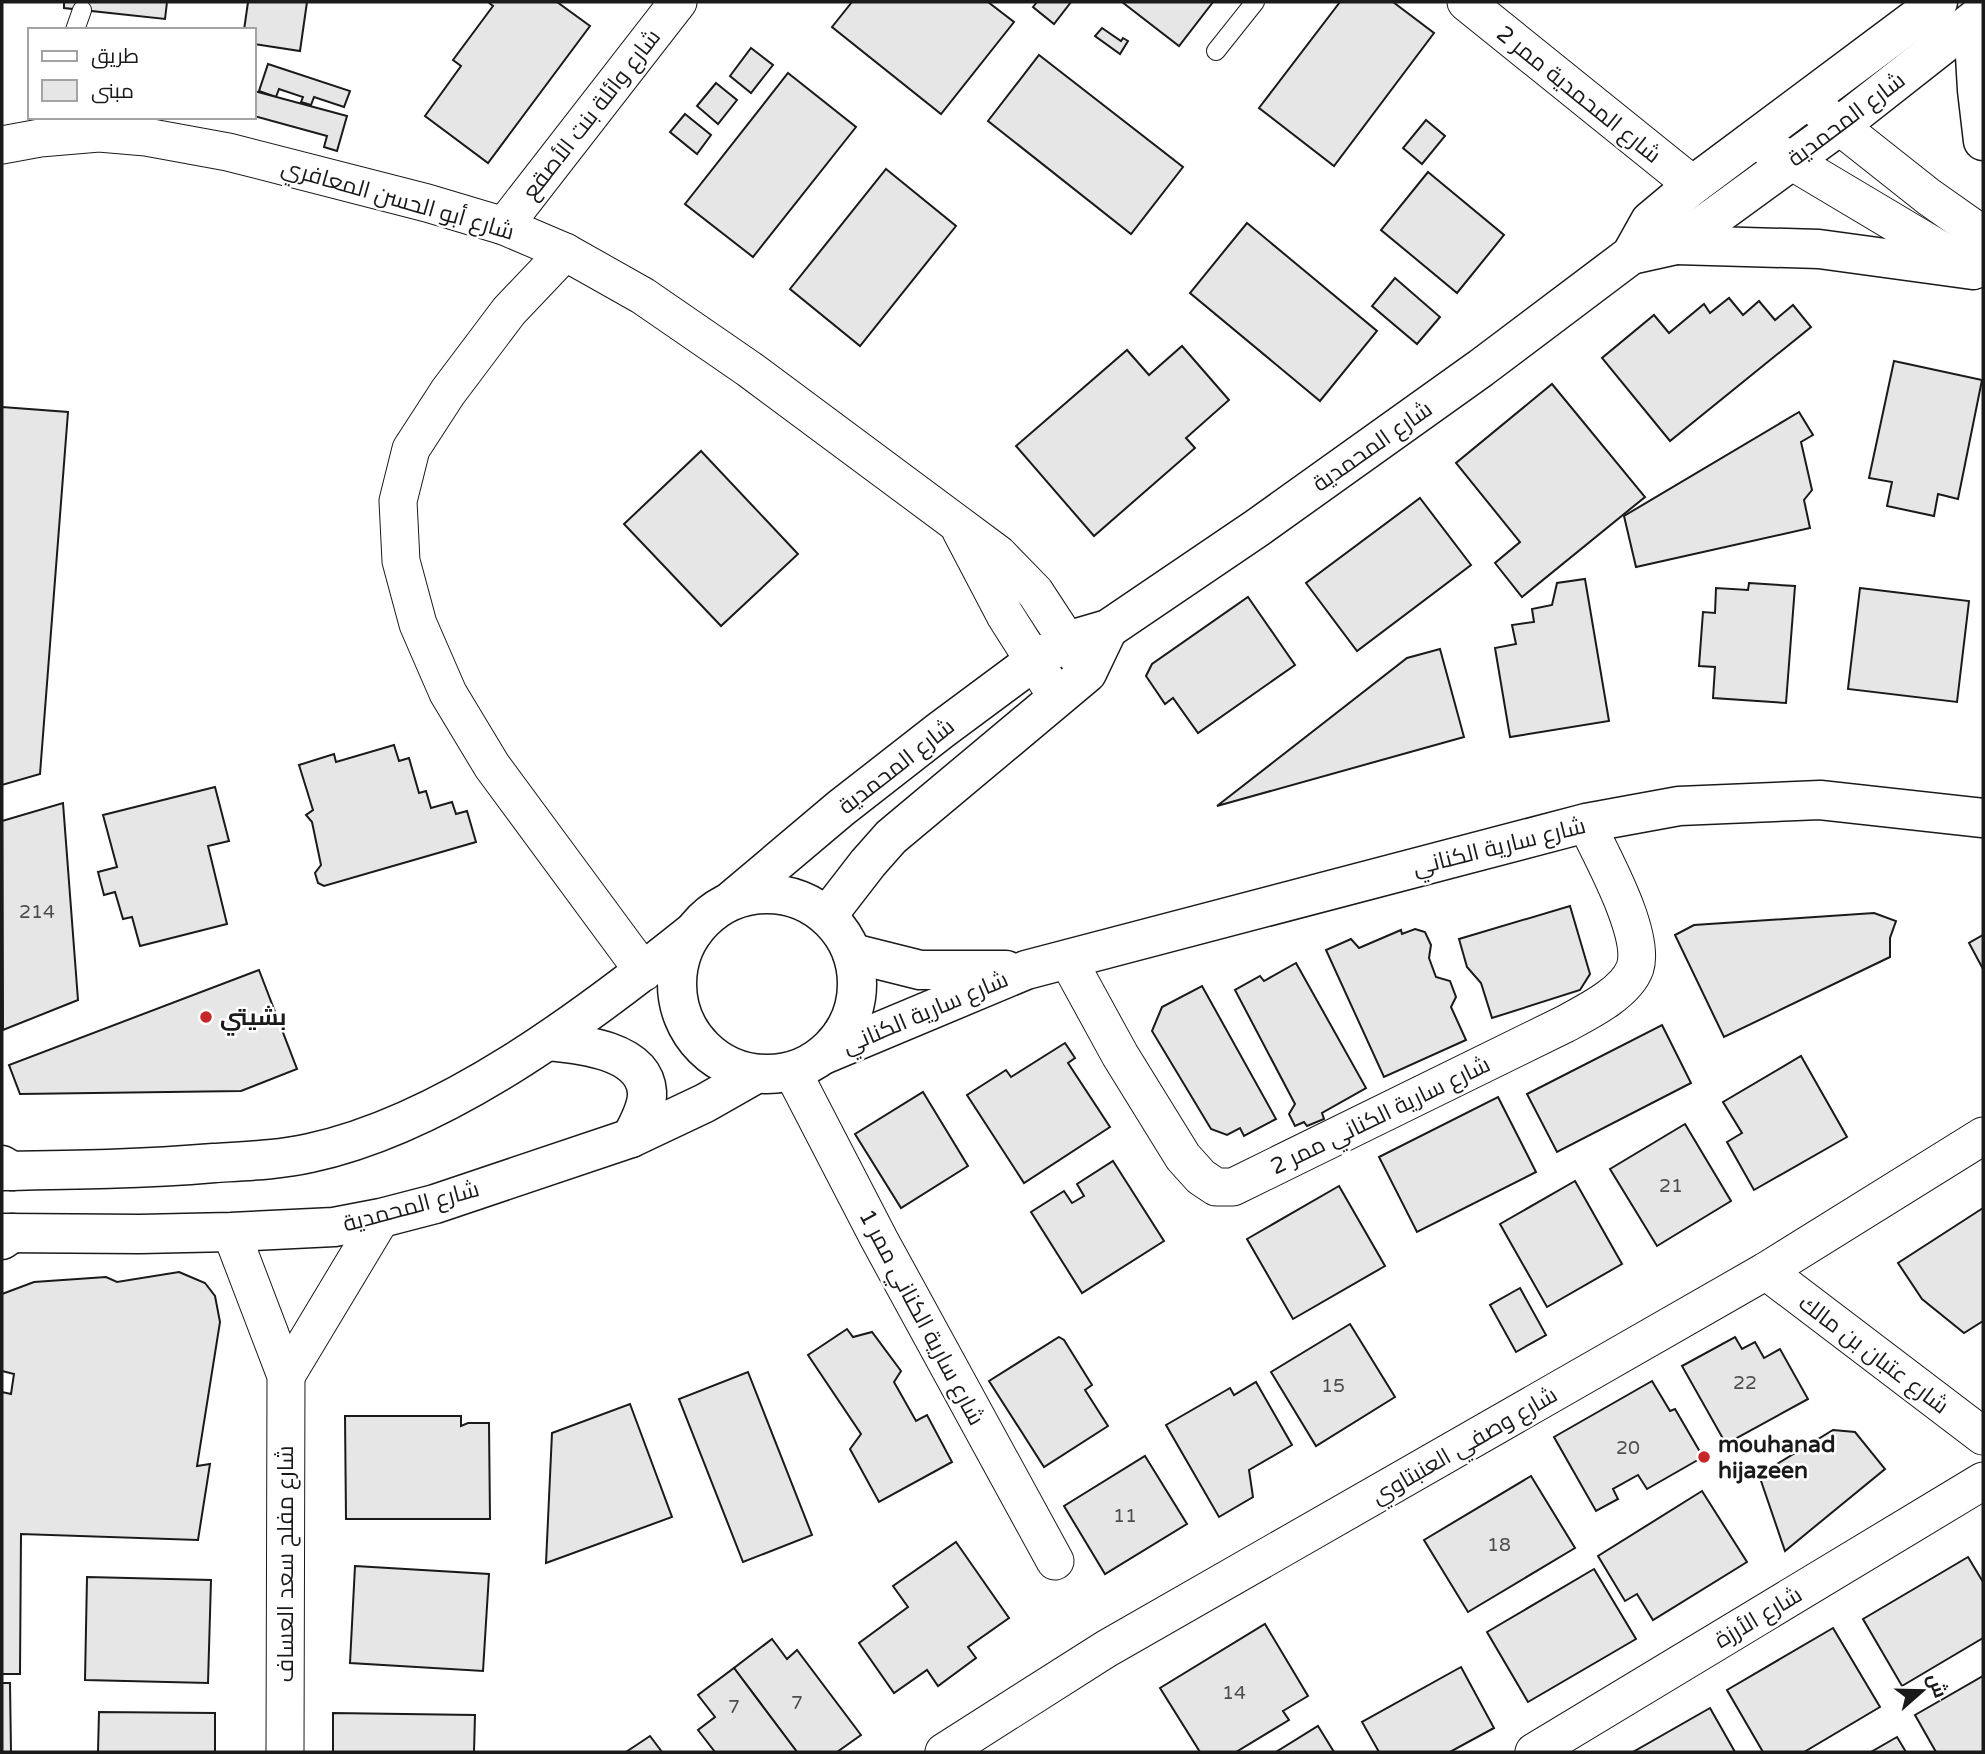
<svg xmlns="http://www.w3.org/2000/svg" width="1985" height="1754" font-family="'Varela Round',Cairo,sans-serif">
  <style>
    .building { fill: #e6e6e6; stroke: #1a1a1a; stroke-width: 2 }
    .lines { fill: none; stroke-linecap: round; stroke-linejoin: round }
    .service-casing { stroke: #1a1a1a; stroke-width: 20 }
    .minor-casing { stroke: #1a1a1a; stroke-width: 39 }
    .tertiary-casing { stroke: #1a1a1a; stroke-width: 41 }
    .secondary-casing { stroke: #1a1a1a; stroke-width: 41 }
    .service { stroke: #fff; stroke-width: 18 }
    .minor { stroke: #fff; stroke-width: 37 }
    .tertiary { stroke: #fff; stroke-width: 38 }
    .secondary { stroke: #fff; stroke-width: 38 }
    .poi-dot { fill: #c62828; stroke: #fff; stroke-width: 2.5 }
    .labels { text-anchor: middle; stroke-width: 5; stroke-linejoin: round; paint-order: stroke }
    .number-label { font-size: 19px; fill: #4d4d4d }
    .street-label { font-size: 23px; fill: #1a1a1a; stroke: #fff }
    .poi-label { font-size: 23px; font-weight: bold; fill: #1a1a1a; stroke: #fff; text-anchor: start }
  </style>
  <rect width="100%" height="100%" fill="#fff"/>
  <g class="building">
    <path d="M64,2H167L165,19L64,8Z"/>
    <path d="M248,2H307L300,51L254,44V30H244Z"/>
    <path d="M488,2H557L590,26L488,163L425,116L461,66L453,60L493,6Z"/>
    <path d="M852,2H988L1014,22L941,114L832,27Z"/>
    <path d="M1037,2H1071L1054,24L1033,7Z"/>
    <path d="M1122,2H1213L1179,46Z"/>
    <path d="M1340,2H1393L1434,33L1334,166L1259,108Z"/>
    <path d="M1102,28L1121,41L1123,38L1128,41L1120,54L1095,36Z"/>
    <path d="M751,48L773,65L751,93L730,76Z"/>
    <path d="M1039,55L1183,167L1131,234L988,121Z"/>
    <path d="M268,64L350,91L344,107L314,97L311,105L301,102L303,97L279,89L276,97L259,91Z"/>
    <path d="M788,73L856,127L753,257L685,204Z"/>
    <path d="M716,83L737,100L718,124L697,106Z"/>
    <path d="M254,84L256,85L254,91L347,116L337,151L324,147L327,136L254,116Z"/>
    <path d="M685,114L711,135L697,154L670,132Z"/>
    <path d="M1426,120L1445,136L1422,164L1403,148Z"/>
    <path d="M886,169L956,226L860,346L790,289Z"/>
    <path d="M1428,172L1504,235L1457,293L1381,230Z"/>
    <path d="M1247,223L1377,331L1320,401L1190,293Z"/>
    <path d="M1395,278L1440,317L1417,344L1372,306Z"/>
    <path d="M1729,298L1743,315L1759,301L1775,320L1793,305L1811,327L1670,441L1602,358L1654,315L1669,333L1704,304L1710,313Z"/>
    <path d="M1182,346L1229,400L1186,438L1195,448L1094,536L1016,446L1127,350L1149,375Z"/>
    <path d="M1894,361L1982,380L1958,499L1938,494L1934,516L1887,506L1892,482L1869,478Z"/>
    <path d="M1552,384L1645,497L1522,597L1495,563L1520,542L1456,463Z"/>
    <path d="M2,407L68,412L40,774L2,785Z"/>
    <path d="M1799,412L1813,435L1801,442L1812,490L1804,500L1810,528L1636,567L1624,516Z"/>
    <path d="M701,451L798,554L721,626L624,524Z"/>
    <path d="M1420,498L1471,565L1357,651L1306,583Z"/>
    <path d="M1585,579L1609,721L1510,737L1495,648L1516,644L1512,625L1534,622L1532,609L1552,605L1557,583Z"/>
    <path d="M1749,583L1795,586L1786,703L1713,698L1715,667L1699,666L1703,612L1715,613L1716,588L1748,590Z"/>
    <path d="M1860,588L1969,601L1957,702L1848,689Z"/>
    <path d="M1248,597L1295,665L1198,733L1173,698L1165,704L1146,676L1152,664Z"/>
    <path d="M1440,649L1464,737L1217,806L1407,658Z"/>
    <path d="M394,745L399,761L409,758L419,793L426,791L431,808L452,802L456,814L467,811L476,842L324,886L318,883L315,873L321,865L312,822L306,815L313,810L299,765L334,754L336,762Z"/>
    <path d="M215,787L229,841L208,846L227,924L140,946L132,917L123,919L115,892L104,895L98,872L117,867L103,815Z"/>
    <path d="M63,803L78,1000L3,1030L2,821Z"/>
    <path d="M1570,906L1590,974L1580,990L1492,1018L1481,983L1467,967L1459,939Z"/>
    <path d="M1874,913L1896,921L1890,938V957L1724,1037L1675,935L1694,925Z"/>
    <path d="M1415,929L1425,932L1431,945L1429,958L1436,977L1450,981L1456,997L1451,1007L1466,1040L1384,1077L1326,950L1351,939L1359,948L1401,930L1402,934Z"/>
    <path d="M1983,935V969L1969,943Z"/>
    <path d="M1296,963L1366,1088L1322,1113L1324,1119L1307,1126L1304,1122L1295,1126L1289,1114L1295,1104L1235,990L1260,976L1264,981Z"/>
    <path d="M259,970L297,1069L241,1091L20,1094L9,1065Z"/>
    <path d="M1202,986L1276,1119L1244,1136L1240,1128L1227,1135L1211,1129L1152,1031L1162,1007Z"/>
    <path d="M1662,1025L1691,1083L1557,1152L1527,1094Z"/>
    <path d="M1065,1043L1075,1058L1068,1063L1110,1127L1024,1183L967,1095L1006,1070L1011,1077Z"/>
    <path d="M1801,1056L1847,1137L1754,1190L1727,1142L1742,1133L1723,1102Z"/>
    <path d="M923,1092L968,1166L901,1208L855,1134Z"/>
    <path d="M1498,1097L1536,1172L1417,1232L1379,1157Z"/>
    <path d="M1685,1124L1731,1201L1657,1246L1610,1169Z"/>
    <path d="M1113,1161L1164,1241L1082,1293L1031,1212L1064,1191L1072,1203L1084,1196L1077,1184Z"/>
    <path d="M1575,1181L1622,1264L1547,1307L1500,1224Z"/>
    <path d="M1339,1186L1385,1266L1293,1319L1247,1239Z"/>
    <path d="M1983,1208V1321L1964,1333L1922,1299L1898,1263Z"/>
    <path d="M179,1272L205,1283L215,1296L220,1322L197,1466L210,1464L198,1540L21,1534L20,1674H2V1392L11,1394L14,1374L2,1371V1294L34,1282L106,1277L117,1282Z"/>
    <path d="M1520,1288L1546,1335L1516,1352L1490,1305Z"/>
    <path d="M1350,1324L1395,1397L1316,1446L1271,1372Z"/>
    <path d="M847,1329L853,1337L872,1332L901,1371L894,1382L916,1421L927,1415L952,1462L879,1502L850,1449L861,1434L808,1355Z"/>
    <path d="M1059,1337L1064,1340L1092,1385L1085,1390L1108,1426L1044,1467L989,1381Z"/>
    <path d="M1735,1337L1742,1349L1755,1342L1764,1358L1780,1349L1808,1399L1726,1444L1682,1366Z"/>
    <path d="M748,1372L812,1535L743,1562L679,1399Z"/>
    <path d="M1652,1381L1670,1411L1675,1409L1703,1457L1647,1489L1638,1475L1613,1489L1618,1499L1596,1511L1554,1437Z"/>
    <path d="M1256,1382L1292,1445L1249,1470L1253,1497L1219,1517L1166,1425L1230,1388L1234,1395Z"/>
    <path d="M630,1404L672,1517L546,1563L552,1433Z"/>
    <path d="M345,1416H461V1426L468,1423H489L490,1519H346Z"/>
    <path d="M1833,1430L1855,1432L1885,1469L1785,1551L1759,1475Z"/>
    <path d="M1145,1456L1187,1524L1105,1574L1064,1506Z"/>
    <path d="M1531,1476L1575,1548L1468,1612L1424,1540Z"/>
    <path d="M1702,1491L1747,1562L1653,1620L1637,1594L1625,1601L1598,1556Z"/>
    <path d="M956,1542L1009,1618L968,1647L976,1658L938,1686L927,1670L894,1693L859,1643L908,1607L893,1586Z"/>
    <path d="M1968,1557L1983,1582V1638L1902,1686L1863,1619Z"/>
    <path d="M355,1566L489,1574L483,1671L350,1663Z"/>
    <path d="M1594,1569L1636,1639L1528,1702L1487,1632Z"/>
    <path d="M87,1577L211,1580L208,1683L85,1680Z"/>
    <path d="M1265,1624L1308,1696L1283,1711L1289,1720L1236,1752H1200L1160,1688Z"/>
    <path d="M1833,1628L1880,1707L1804,1752H1763L1727,1690Z"/>
    <path d="M772,1639L787,1659L797,1650L861,1735L837,1752H797L734,1668Z"/>
    <path d="M1461,1667L1494,1728L1450,1752H1379L1362,1722Z"/>
    <path d="M734,1668L797,1752H715L698,1730L715,1717L698,1695Z"/>
    <path d="M1983,1676V1752H1936L1915,1715Z"/>
    <path d="M2,1683H10L11,1752H2Z"/>
    <path d="M1710,1708L1735,1752H1633Z"/>
    <path d="M99,1712L215,1713V1752H98Z"/>
    <path d="M333,1713L475,1715L474,1752H333Z"/>
    <path d="M1318,1726L1334,1752H1276Z"/>
    <path d="M650,1736L662,1752H626Z"/>
    <path d="M1897,1737L1906,1752H1871Z"/>
  </g>
  <g class="lines">
    <defs>
      <g id="service">
        <path d="M75,30L82,10"/>
        <path d="M1216,51L1255,2"/>
      </g>
      <g id="minor">
        <path d="M1466,2L1693,185"/>
        <path d="M1814,106L1929,197L1983,235"/>
        <path d="M2,145L40,138L99,133L146,137L228,152L427,203L504,226L565,252L643,296L749,369L998,554L1035,592L1084,667"/>
        <path d="M1766,146L1974,270"/>
        <path d="M504,226L678,2"/>
        <path d="M565,252L509,311L448,392L411,449L398,501L401,561L418,624L448,693L492,766L644,972"/>
        <path d="M961,531L1005,615L1057,697"/>
        <path d="M1068,960L1120,1055L1183,1157L1201,1177L1216,1187H1233L1565,1024C1587,1012 1626,993 1635,968C1646,934 1601,855 1586,823"/>
        <path d="M792,1071L879,1239L1055,1561"/>
        <path d="M231,1232L286,1376L285,1752"/>
        <path d="M1766,1271L1983,1436"/>
        <path d="M286,1376L381,1218"/>
        <path d="M944,1752L1106,1649L1766,1271L1983,1136"/>
        <path d="M1534,1752L1983,1481"/>
      </g>
      <g id="tertiary">
        <path d="M1973,22L1977,90L1983,141"/>
        <path d="M1676,245L1819,249L1973,270"/>
        <path d="M1631,255L1676,245L1838,127L1983,13"/>
        <circle cx="767" cy="984" r="90"/>
        <path d="M732,900L841,808L941,730L1034,661L1067,641L1108,629L1257,528L1481,368L1631,255L1650,221L1693,185L1938,2"/>
        <path d="M827,916L868,863L891,837L1087,673L1108,629"/>
        <path d="M852,953L920,970H1006"/>
        <path d="M548,1041C579,1044 644,1050 647,1092C648,1108 638,1124 631,1138"/>
        <path d="M823,1055L1026,970L1586,823L1679,806L1820,800L1983,818"/>
        <path d="M2,1171C73,1170 144,1169 214,1163C246,1161 279,1160 310,1153C445,1124 587,1017 694,931"/>
        <path d="M2,1233L140,1234L231,1232L334,1227L381,1218L435,1204L631,1138L705,1103L756,1074"/>
      </g>
      <g id="secondary">
        <path d="M2,1165L12,1171"/>
        <path d="M2,1240L12,1233"/>
      </g>
    </defs>
    <use href="#service" class="service-casing"/>
    <use href="#minor" class="minor-casing"/>
    <use href="#tertiary" class="tertiary-casing"/>
    <use href="#secondary" class="secondary-casing"/>
    <use href="#service" class="service"/>
    <use href="#minor" class="minor"/>
    <use href="#tertiary" class="tertiary"/>
    <use href="#secondary" class="secondary"/>
  </g>
  <g class="poi-dot">
    <circle cx="206" cy="1017" r="7"/>
    <circle cx="1704" cy="1457" r="7"/>
  </g>
  <g class="labels">
    <g class="number-label">
      <text x="37" y="918">214</text>
      <text x="1671" y="1192">21</text>
      <text x="1745" y="1389">22</text>
      <text x="1333" y="1392">15</text>
      <text x="1628" y="1454">20</text>
      <text x="1125" y="1522">11</text>
      <text x="1499" y="1551">18</text>
      <text x="1234" y="1699">14</text>
      <text x="797" y="1709">7</text>
      <text x="734" y="1713">7</text>
    </g>
    <g class="street-label">
      <text transform="translate(1579 94) rotate(39)" y="8">شارع المحمدية ممر 2</text>
      <text transform="translate(591 114) rotate(-52)" y="8">شارع وائلة بنت الأصقع</text>
      <text transform="translate(1846 119) rotate(-37)" y="8">شارع المحمدية</text>
      <text transform="translate(398 199) rotate(16)" y="8">شارع أبو الحسن المعافري</text>
      <text transform="translate(1372 446) rotate(-35)" y="8">شارع المحمدية</text>
      <text transform="translate(896 766) rotate(-38)" y="8">شارع المحمدية</text>
      <text transform="translate(1499 846) rotate(-14)" y="8">شارع سارية الكناني</text>
      <text transform="translate(925 1012) rotate(-23)" y="8">شارع سارية الكناني</text>
      <text transform="translate(1380 1115) rotate(-26)" y="8">شارع سارية الكناني ممر 2</text>
      <text transform="translate(411 1206) rotate(-15)" y="8">شارع المحمدية</text>
      <text transform="translate(922 1317) rotate(62)" y="8">شارع سارية الكناني ممر 1</text>
      <text transform="translate(1874 1354) rotate(37)" y="8">شارع عتبان بن مالك</text>
      <text transform="translate(1464 1445) rotate(-30)" y="8">شارع وصفي العنبتاوي</text>
      <text transform="translate(285 1564) rotate(-90)" y="8">شارع مفلح سعد العساف</text>
      <text transform="translate(1758 1617) rotate(-31)" y="8">شارع الأرزة</text>
    </g>
    <g class="poi-label">
      <text x="220" y="1025">بشيتي</text>
      <text x="1718" y="1452">mouhanad<tspan x="1718" dy="26">hijazeen</tspan></text>
    </g>
  </g>
  <rect width="1985" height="1754" fill="none" stroke="#1a1a1a" stroke-width="7"/>
  <rect x="28" y="28" width="228" height="91" fill="#ffffff" stroke="#a3a3a3" stroke-width="2"/>
  <rect x="42" y="51" width="35" height="10" fill="#ffffff" stroke="#a3a3a3" stroke-width="2"/>
  <text x="91" y="63" font-size="21" fill="#1a1a1a">طريق</text>
  <rect x="42" y="80" width="35" height="21" fill="#e6e6e6" stroke="#a3a3a3" stroke-width="2"/>
  <text x="91" y="98" font-size="21" fill="#1a1a1a">مبنى</text>
  <g transform="translate(1922 1691) rotate(70)" stroke="#ffffff" stroke-width="5" paint-order="stroke">
  <path d="M0-5L12 26L0 18L-12 26Z" fill="#1a1a1a"/>
  <text y="-10" font-size="19" font-weight="bold" text-anchor="middle" fill="#1a1a1a">ش</text>
  </g>
</svg>
